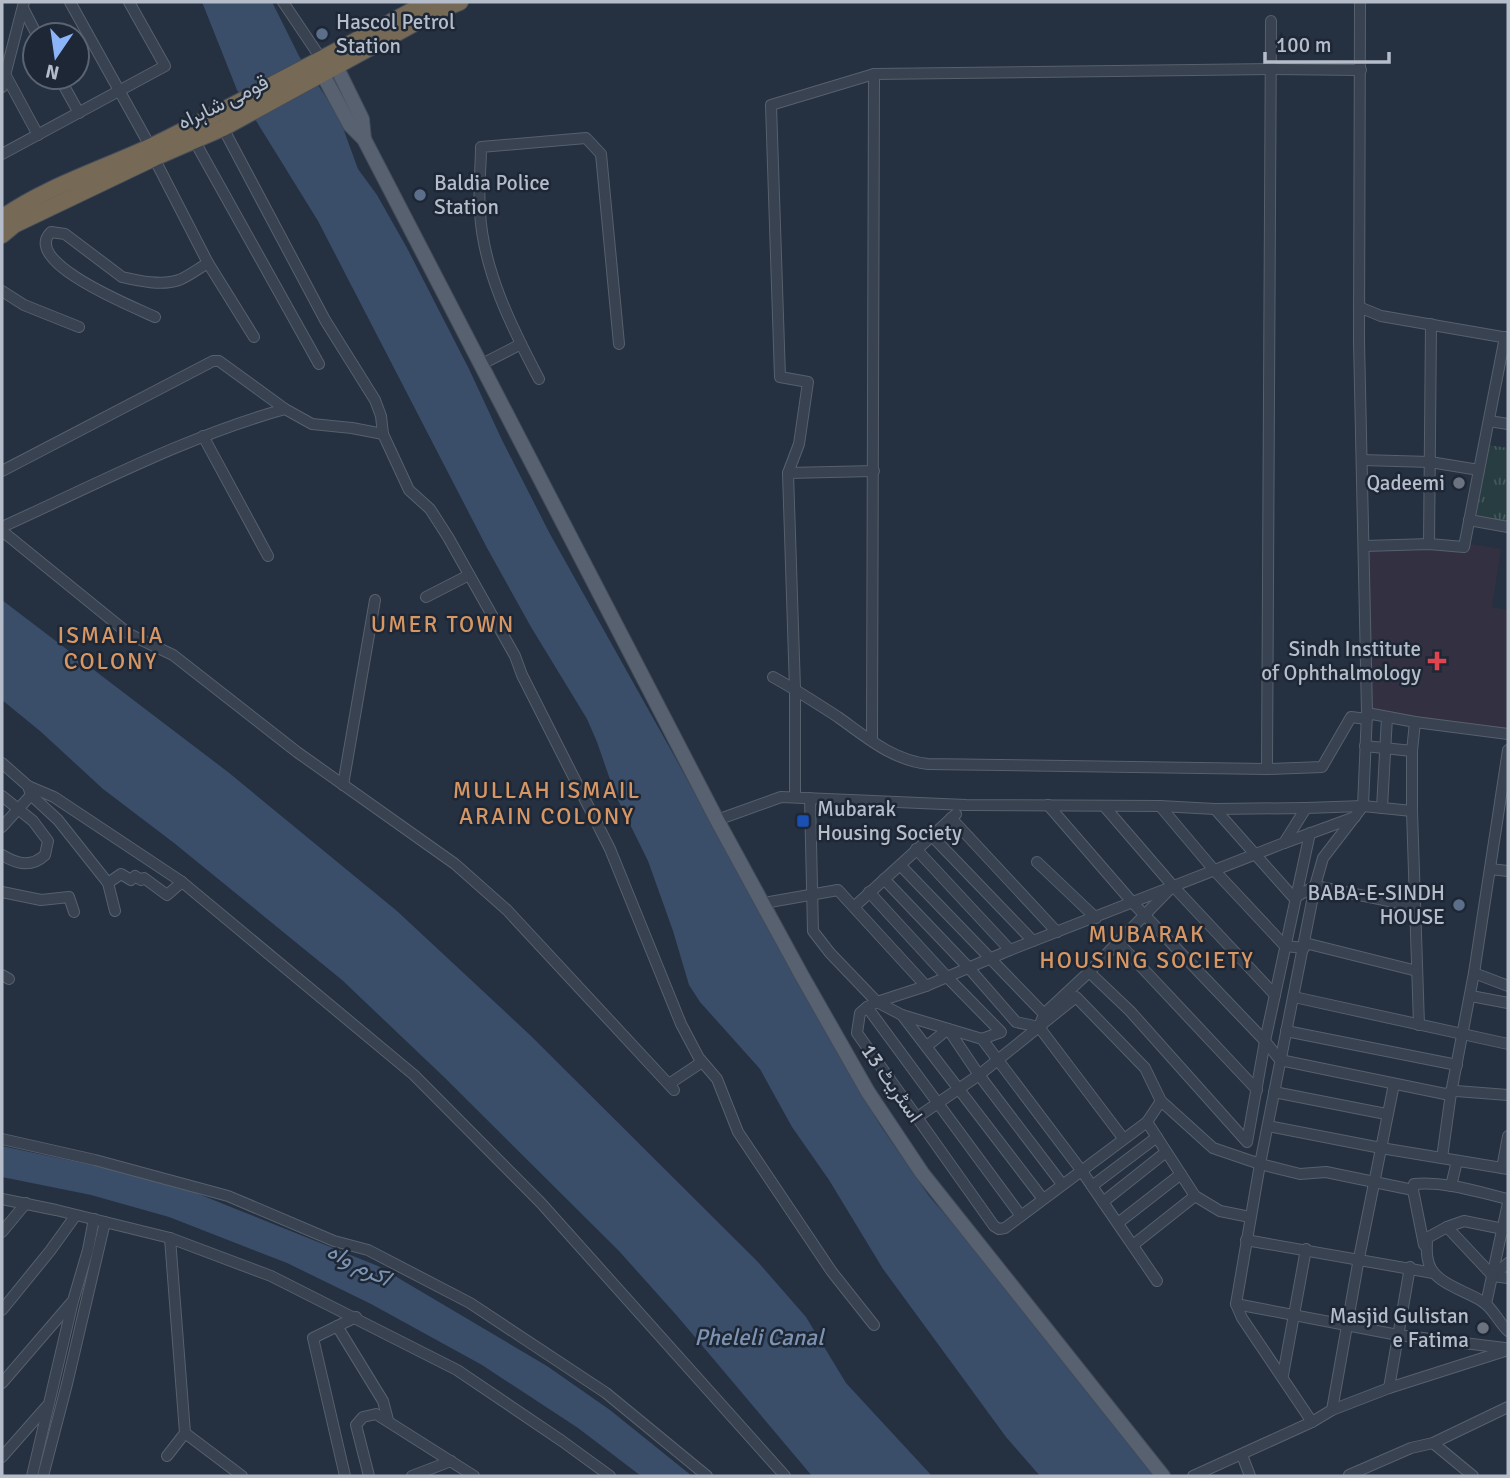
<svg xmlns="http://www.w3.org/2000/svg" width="1510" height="1478" font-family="Signika,Vazirmatn,sans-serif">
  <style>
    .medical { fill: #333141 }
    .grass { fill: url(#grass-tufts) }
    .water { fill: #3a4d69 }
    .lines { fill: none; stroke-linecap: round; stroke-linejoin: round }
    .minor-casing { stroke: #57606d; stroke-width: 12 }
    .major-casing { stroke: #424b59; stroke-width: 16 }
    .highway-casing { stroke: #444d5a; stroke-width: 18 }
    .minor { stroke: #394250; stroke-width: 10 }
    .major { stroke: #576170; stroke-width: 14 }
    .highway { stroke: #766a56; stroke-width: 16 }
    .service-dot { fill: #5c6f8a; stroke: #1e2735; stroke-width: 2.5 }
    .worship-dot { fill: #6b7280; stroke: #1e2735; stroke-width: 2.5 }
    .health-dot { fill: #e0444e; stroke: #1e2735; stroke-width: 2.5 }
    .transit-dot { fill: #1a4fb4; stroke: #1e2735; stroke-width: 2.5 }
    .labels { text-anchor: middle; stroke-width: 5; stroke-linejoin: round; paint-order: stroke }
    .poi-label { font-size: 21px; fill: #b5bdca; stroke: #1e2735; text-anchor: end }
    .street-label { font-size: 21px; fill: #b5bdca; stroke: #1e2735 }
    .neighbourhood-label { font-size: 23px; letter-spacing: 2px; fill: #d79764; stroke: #1e2735 }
    .water-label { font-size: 23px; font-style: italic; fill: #7c93b2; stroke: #1e2735 }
  </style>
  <defs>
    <pattern id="grass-tufts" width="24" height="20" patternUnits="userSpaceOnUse" patternTransform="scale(1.75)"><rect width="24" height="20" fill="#273d41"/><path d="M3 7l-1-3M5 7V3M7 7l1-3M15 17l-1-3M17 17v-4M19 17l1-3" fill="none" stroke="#44575b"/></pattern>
  </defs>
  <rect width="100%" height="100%" fill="#253040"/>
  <path class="medical" d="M1465,543L1501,549L1492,607L1508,610V734L1367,713L1365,546Z"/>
  <path class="grass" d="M1489,445L1508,448V524L1476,518Z"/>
  <g class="water">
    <path d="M202,2H272L299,56L339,117L358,169L377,195L407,248L469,369L502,440L550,534L671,750L813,1010L880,1125L929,1196L974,1248L1156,1476H1040L1006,1437L883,1269L829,1180L792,1127L760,1069L700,1002L689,985L673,931L648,861L615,794L597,742L587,719L531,627L487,548L318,221L237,90Z"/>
    <path d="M2,600L228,772L397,911L530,1035L758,1262L806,1317L846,1383L932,1476H812L678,1317L619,1251L445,1078L342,980L174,843L103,789L40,731L2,700Z"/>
    <path d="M2,1146L143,1176L196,1193L378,1266L547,1366L610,1410L692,1476H641L578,1428L482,1365L371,1304L287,1263L169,1217L91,1195L2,1177Z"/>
  </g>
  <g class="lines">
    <defs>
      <g id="minor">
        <path d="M70,2L150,146"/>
        <path d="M283,2L322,60"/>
        <path d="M23,8L37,35"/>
        <path d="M5,74L38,135"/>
        <path d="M59,77L79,113"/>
        <path d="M2,87L24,2"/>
        <path d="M223,128L325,320L375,400L381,416L383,434L409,490L430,509L448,537L515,656L522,675L610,849L681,1024L699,1058L717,1079L738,1132L832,1272L874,1325"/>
        <path d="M194,140L319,364"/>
        <path d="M2,154L165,66L129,2"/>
        <path d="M154,158L208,263L254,337"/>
        <path d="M2,291L24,305L79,327"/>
        <path d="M1359,307L1381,316L1508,338"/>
        <path d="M155,317C136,308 20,262 51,232L65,234L122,277C139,281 162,286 179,280C189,276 199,268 208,263"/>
        <path d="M482,364L521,344"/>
        <path d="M539,379C512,328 483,270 480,212C478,190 481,168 481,147L586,138L601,154L619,344"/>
        <path d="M1489,421L1508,424"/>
        <path d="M203,436L268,556"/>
        <path d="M1362,460L1430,462L1479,470"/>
        <path d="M2,471L213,361H219L285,409"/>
        <path d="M788,473L799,444L808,382L780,377L771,105L874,74L1272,69L1361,70"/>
        <path d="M1469,520L1508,527"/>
        <path d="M2,527C95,485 187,436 285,409L312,424L352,428L383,434"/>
        <path d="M2,531L129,634L173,655L297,752L455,864L507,910L674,1090"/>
        <path d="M1429,544L1431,324"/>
        <path d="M1365,546L1429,544L1464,547L1505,337"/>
        <path d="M426,597L469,575"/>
        <path d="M773,677C795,689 816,703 838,717C866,737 892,760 928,764L1267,769L1322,767L1351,717L1367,719"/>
        <path d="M1367,713L1415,722L1508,734"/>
        <path d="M1415,722L1412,751V811L1419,1025"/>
        <path d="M872,740L874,74"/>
        <path d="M1365,746L1412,751"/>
        <path d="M2,763L28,786L31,795L58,820L108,883L115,911"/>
        <path d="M1267,769L1271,21"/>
        <path d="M343,785L375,600"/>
        <path d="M28,786L54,797L182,882L414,1075L541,1203L785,1476"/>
        <path d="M2,796L33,821L48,841L45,855C31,868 17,864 2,855"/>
        <path d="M795,797V689L788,473L874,471"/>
        <path d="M810,798L813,931L830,953L877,1002L902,1015L982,1039L1081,1170L1157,1281"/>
        <path d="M1048,805L1133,903L1265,1041L1280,1060L1445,1094L1456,1091L1508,1095"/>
        <path d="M1104,806L1173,886L1275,995"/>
        <path d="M1160,806L1214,870L1285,946L1304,948"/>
        <path d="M1382,808L1387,717"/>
        <path d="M1215,809L1294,898L1315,886L1414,906"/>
        <path d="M951,818L1057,932"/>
        <path d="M717,820L781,797L966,805L1160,806L1215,809L1306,808"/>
        <path d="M2,827L31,795"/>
        <path d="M931,835L1033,941"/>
        <path d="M1284,843L1355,817"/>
        <path d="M916,849L1010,950"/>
        <path d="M1037,862L1096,918"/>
        <path d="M900,865L1044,1014L1039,1027"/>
        <path d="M1490,869L1508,871"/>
        <path d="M884,879L968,967L1016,1022L1039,1027L1123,1138"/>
        <path d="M108,883L121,874L131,880L135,876L141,880L144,878L167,895L182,882"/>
        <path d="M2,892L41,900L69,897L74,912"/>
        <path d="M869,892L947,977L1001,1032L982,1039"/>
        <path d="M764,903L838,890L926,986"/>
        <path d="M855,906L956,814"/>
        <path d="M1118,942L1257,1090"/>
        <path d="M1305,943L1417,971"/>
        <path d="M1089,972L1130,1011L1247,1142L1265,1041L1310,833"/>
        <path d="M1474,973L1508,986"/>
        <path d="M2,975L9,979"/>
        <path d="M1471,996L1508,1003"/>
        <path d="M1294,997L1508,1044"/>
        <path d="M867,1007L1021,1216"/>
        <path d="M1044,1014L1089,972L1169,890"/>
        <path d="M902,1015L1043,1199"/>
        <path d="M1286,1031L1457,1065"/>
        <path d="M927,1046L948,1029L979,1075L1062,1184"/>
        <path d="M669,1084L702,1062"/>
        <path d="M1274,1092L1386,1114"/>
        <path d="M1161,1101L1147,1122L1005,1228L999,1229L994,1226L857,1033L860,1013L867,1007L877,1002L926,986L1010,950L1284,843L1306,808L1363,806L1412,811"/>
        <path d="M916,1118L979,1075L1076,997L1145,1068L1161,1101L1213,1148L1260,1164L1300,1174L1326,1172L1413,1190"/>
        <path d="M1147,1122L1195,1196L1220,1211L1250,1217"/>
        <path d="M1268,1126L1381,1148L1508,1169"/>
        <path d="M2,1139L95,1160L228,1196L334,1241L368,1250L470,1303L606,1393L707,1476"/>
        <path d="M1442,1158L1451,1093L1474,973L1508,750"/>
        <path d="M1502,1168L1508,1136"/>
        <path d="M1092,1186L1157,1137"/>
        <path d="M1451,1186L1457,1161"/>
        <path d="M2,1199L56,1210L170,1238L271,1276L457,1370L562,1441L610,1476"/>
        <path d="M1103,1202L1166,1152"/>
        <path d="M1118,1223L1181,1174"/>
        <path d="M1447,1227L1493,1276L1508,1278"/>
        <path d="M1508,1230L1464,1221L1447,1227L1427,1238C1427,1245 1426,1254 1428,1260C1432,1284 1466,1290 1483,1302C1493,1308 1499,1323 1508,1331"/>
        <path d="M2,1232L26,1203"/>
        <path d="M1246,1240L1433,1273"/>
        <path d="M1133,1245L1195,1196"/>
        <path d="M1424,1245L1413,1190L1414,1184C1446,1181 1478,1192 1508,1199"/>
        <path d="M1493,1276L1508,1263"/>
        <path d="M1236,1304L1398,1335L1505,1348"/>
        <path d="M1486,1304L1508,1203"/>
        <path d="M2,1310L50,1251L76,1215"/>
        <path d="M337,1326L383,1401L388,1420"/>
        <path d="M1283,1375L1306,1249"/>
        <path d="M2,1383L71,1303"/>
        <path d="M1389,1388L1410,1267"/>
        <path d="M1332,1410L1359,1258L1394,1084"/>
        <path d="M1312,1422L1242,1318L1236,1304L1260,1164L1315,886L1323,858L1363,806L1367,713L1359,341L1360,2"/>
        <path d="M185,1433L242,1476"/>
        <path d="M1433,1443L1473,1476"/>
        <path d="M1242,1455L1250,1476"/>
        <path d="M167,1456L185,1433L170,1238"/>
        <path d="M2,1457L47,1406"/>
        <path d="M1349,1475L1411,1448L1433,1443L1508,1407"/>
        <path d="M32,1476L73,1301L88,1250L94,1219"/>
        <path d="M43,1476L67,1384L105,1222"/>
        <path d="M345,1476L313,1338L356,1317"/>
        <path d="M369,1476L356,1425L363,1417L376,1414L474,1476"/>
        <path d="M412,1476L451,1461"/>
        <path d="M1193,1476L1312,1422L1332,1410L1389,1388L1508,1350"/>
      </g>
      <g id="major">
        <path d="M337,68L362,119L364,139"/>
        <path d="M323,75L350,125L364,139L717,820L802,976L868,1092L922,1173L1163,1476"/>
      </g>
      <g id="highway">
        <path d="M2,218C43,188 105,168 152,146C245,100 337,51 428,2"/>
        <path d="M2,235L14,225L154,158L223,128L437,11L460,2"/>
      </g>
    </defs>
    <use href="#minor" class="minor-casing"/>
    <use href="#major" class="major-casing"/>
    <use href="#highway" class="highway-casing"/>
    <use href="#minor" class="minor"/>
    <use href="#major" class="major"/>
    <use href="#highway" class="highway"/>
  </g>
  <g class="service-dot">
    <circle cx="322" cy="34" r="7"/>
    <circle cx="420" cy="195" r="7"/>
    <circle cx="1459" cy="905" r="7"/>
  </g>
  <g class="worship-dot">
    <circle cx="1459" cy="483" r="7"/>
    <circle cx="1483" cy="1328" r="7"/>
  </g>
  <path class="health-dot" d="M1433.5 650.5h7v7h7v7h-7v7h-7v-7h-7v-7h7z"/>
  <rect class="transit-dot" x="796" y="814" width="14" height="14" rx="3.5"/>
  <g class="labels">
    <g class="poi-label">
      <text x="336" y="29" text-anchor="start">Hascol Petrol<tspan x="336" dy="24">Station</tspan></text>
      <text x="434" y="190" text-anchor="start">Baldia Police<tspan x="434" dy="24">Station</tspan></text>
      <text x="1445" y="490">Qadeemi</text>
      <text x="1421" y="656">Sindh Institute<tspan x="1421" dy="24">of Ophthalmology</tspan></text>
      <text x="817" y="816" text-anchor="start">Mubarak<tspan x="817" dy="24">Housing Society</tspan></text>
      <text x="1445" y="900">BABA-E-SINDH<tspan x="1445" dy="24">HOUSE</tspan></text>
      <text x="1469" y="1323">Masjid Gulistan<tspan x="1469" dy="24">e Fatima</tspan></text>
    </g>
    <g class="street-label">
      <text transform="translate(223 102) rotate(-26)" y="7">قومی شاہراہ</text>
      <text transform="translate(892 1083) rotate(55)" y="7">اسٹریٹ 13</text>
    </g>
    <g class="neighbourhood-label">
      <text x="443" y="632">UMER TOWN</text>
      <text x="111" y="643">ISMAILIA<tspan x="111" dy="26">COLONY</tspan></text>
      <text x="547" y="798">MULLAH ISMAIL<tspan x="547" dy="26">ARAIN COLONY</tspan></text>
      <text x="1147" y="942">MUBARAK<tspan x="1147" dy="26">HOUSING SOCIETY</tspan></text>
    </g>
    <g class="water-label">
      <text transform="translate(359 1264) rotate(27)" y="8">اکرم واہ</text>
      <text x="759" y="1345">Pheleli Canal</text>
    </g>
  </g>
  <rect width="1510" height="1478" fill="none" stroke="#b5bdca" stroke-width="7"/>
  <g transform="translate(56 56) rotate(193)"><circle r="33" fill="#1e2735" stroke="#5a6371" stroke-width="2"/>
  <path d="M0-5L12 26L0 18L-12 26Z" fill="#8bb4f9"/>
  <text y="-10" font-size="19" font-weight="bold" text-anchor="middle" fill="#b5bdca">N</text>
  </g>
  <path d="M1265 52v10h124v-10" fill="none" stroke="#b5bdca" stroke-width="3.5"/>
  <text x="1276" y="52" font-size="21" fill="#b5bdca" stroke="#1e2735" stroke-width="5" paint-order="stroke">100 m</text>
</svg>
